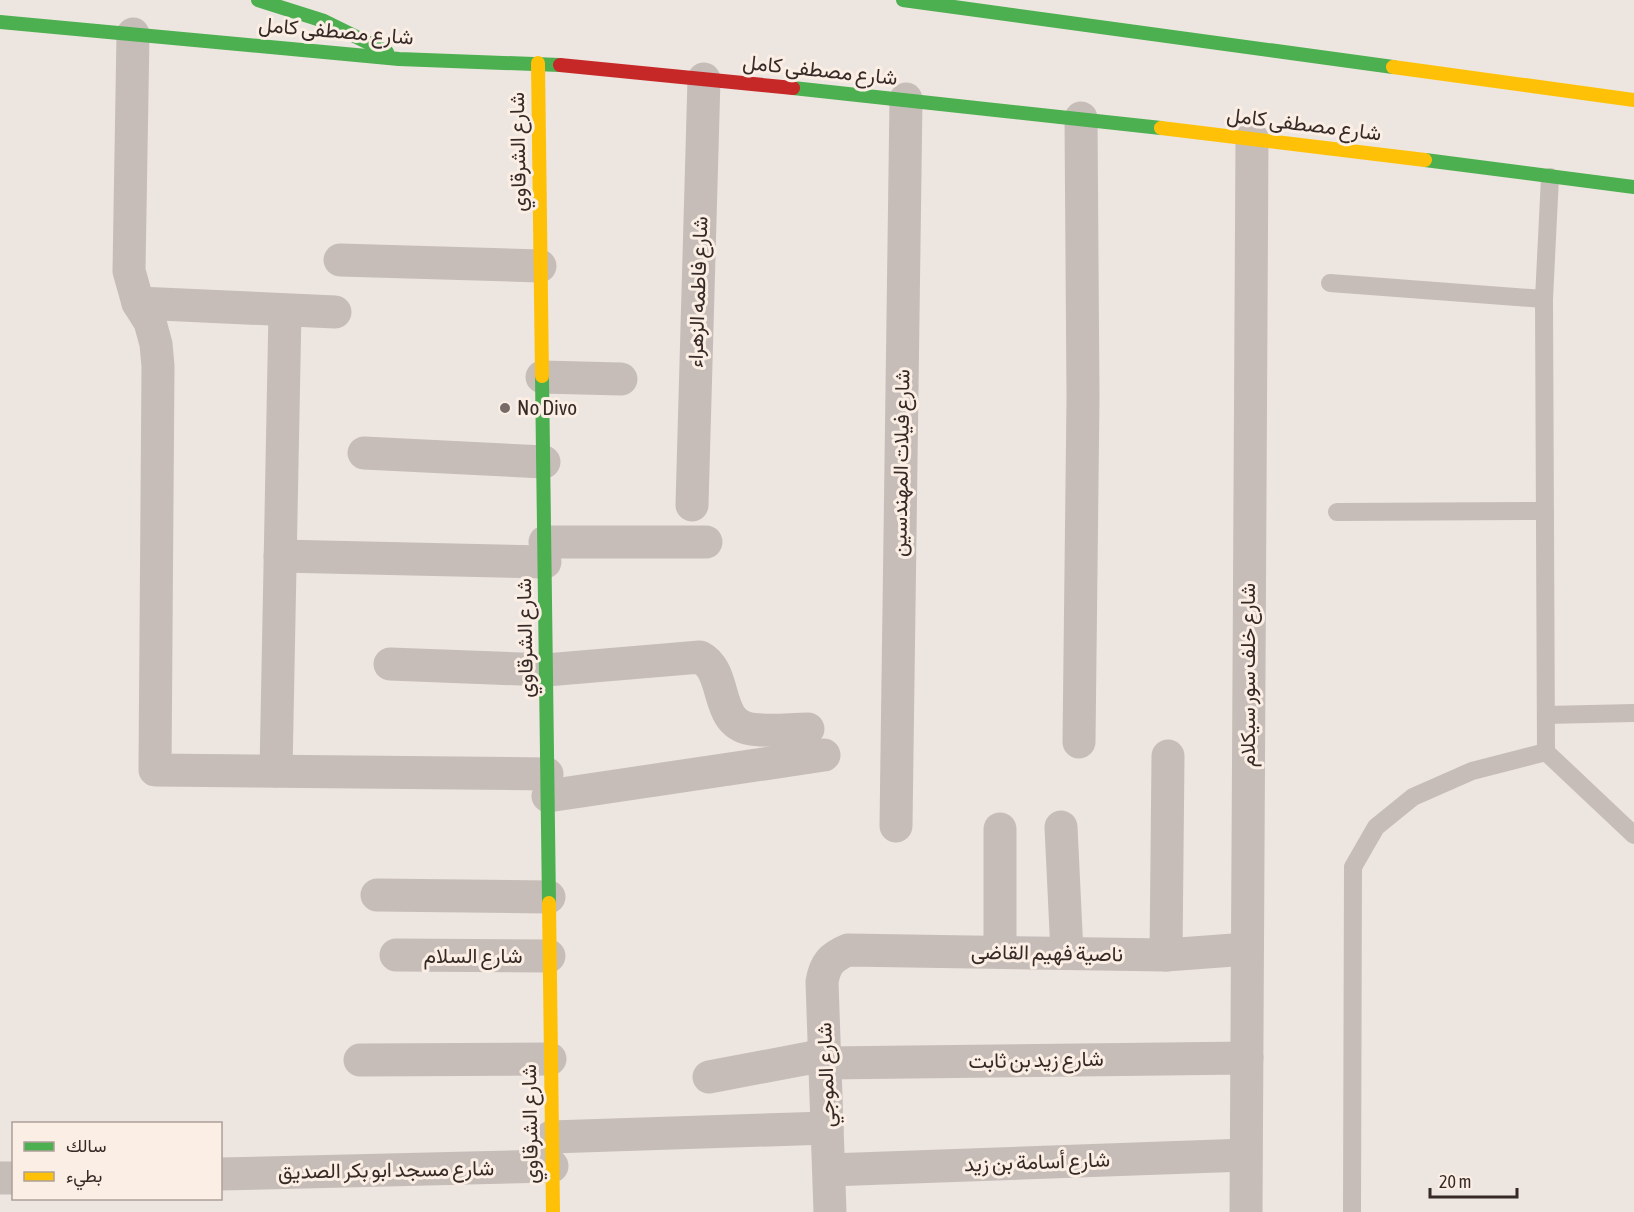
<svg xmlns="http://www.w3.org/2000/svg" width="1634" height="1212" font-family="'Asap Condensed',Vazirmatn,sans-serif">
  <style>
    .lines { fill: none; stroke-linecap: round; stroke-linejoin: round }
    .lane { stroke: #c6bdb8; stroke-width: 18 }
    .street { stroke: #c6bdb8; stroke-width: 33 }
    .fast { stroke: #4caf50; stroke-width: 14 }
    .slow { stroke: #ffc107; stroke-width: 14 }
    .jam { stroke: #c62828; stroke-width: 14 }
    .poi-dot { fill: #776b67; stroke: #faeee5; stroke-width: 2 }
    .labels { text-anchor: middle; stroke-width: 6; stroke-linejoin: round; paint-order: stroke }
    .street-label { font-size: 21px; fill: #372a26; stroke: #faeee5 }
    .poi-label { font-size: 21px; fill: #372a26; stroke: #faeee5; text-anchor: start }
  </style>
  <rect width="100%" height="100%" fill="#ede5df"/>
  <g class="lines">
    <g class="lane">
      <path d="M1330,283L1544,299"/>
      <path d="M1337,512L1545,511"/>
      <path d="M1546,715L1634,713"/>
      <path d="M1546,752L1634,835"/>
      <path d="M1352,1212L1353,867L1376,827L1413,797L1472,771L1546,752L1544,299L1550,177"/>
    </g>
    <g class="street">
      <path d="M133,34L129,271L138,303L150,322L156,344L158,366L155,770L547,774"/>
      <path d="M340,260L540,266"/>
      <path d="M138,303L335,312"/>
      <path d="M542,377L621,379"/>
      <path d="M364,453L544,462"/>
      <path d="M692,505L704,79"/>
      <path d="M545,542H706"/>
      <path d="M280,556L545,562"/>
      <path d="M390,664L546,670L700,657C729,672 713,723 751,729C768,732 791,729 808,729"/>
      <path d="M1079,742L1083,398L1081,118"/>
      <path d="M276,771L285,311"/>
      <path d="M548,796L824,755"/>
      <path d="M896,826L906,99"/>
      <path d="M1061,827L1067,953"/>
      <path d="M1000,829V952"/>
      <path d="M377,895L549,897"/>
      <path d="M396,955L549,956"/>
      <path d="M1166,955L1168,756"/>
      <path d="M360,1060L550,1059"/>
      <path d="M825,1063L1247,1058"/>
      <path d="M709,1077L825,1055"/>
      <path d="M551,1137L827,1128"/>
      <path d="M829,1170L1246,1155"/>
      <path d="M220,1174L552,1166"/>
      <path d="M0,1178H14"/>
      <path d="M830,1212L822,982C825,964 831,957 848,950L1166,955L1247,949"/>
      <path d="M1246,1212L1252,138"/>
    </g>
    <g class="fast">
      <path d="M258,0L324,21L387,52"/>
      <path d="M903,0L1393,67"/>
      <path d="M0,22L399,59L560,65"/>
      <path d="M793,88L1161,128"/>
      <path d="M1425,160L1634,187"/>
      <path d="M542,376L549,903"/>
    </g>
    <g class="slow">
      <path d="M538,63L542,376"/>
      <path d="M1393,67L1634,100"/>
      <path d="M1161,128L1425,160"/>
      <path d="M549,903L553,1212"/>
    </g>
    <path class="jam" d="M560,65L793,88"/>
  </g>
  <circle class="poi-dot" cx="505" cy="408" r="6"/>
  <g class="labels">
    <g class="street-label">
      <text transform="translate(336 31) rotate(5)" y="7">شارع مصطفى كامل</text>
      <text transform="translate(820 70) rotate(6)" y="7">شارع مصطفى كامل</text>
      <text transform="translate(1304 124) rotate(7)" y="7">شارع مصطفى كامل</text>
      <text transform="translate(518 152) rotate(-91)" y="7">شارع الشرقاوي</text>
      <text transform="translate(698 292) rotate(-88)" y="7">شارع فاطمه الزهراء</text>
      <text transform="translate(901 463) rotate(-89)" y="7">شارع فيلات المهندسين</text>
      <text transform="translate(525 638) rotate(-91)" y="7">شارع الشرقاوي</text>
      <text transform="translate(1248 675) rotate(-90)" y="7">شارع خلف سور سيكلام</text>
      <text transform="translate(1047 953) rotate(1)" y="7">ناصية فهيم القاضى</text>
      <text x="473" y="963">شارع السلام</text>
      <text transform="translate(1036 1060) rotate(-1)" y="7">شارع زيد بن ثابت</text>
      <text transform="translate(826 1075) rotate(-92)" y="7">شارع الموجي</text>
      <text transform="translate(530 1124) rotate(-91)" y="7">شارع الشرقاوي</text>
      <text transform="translate(1037 1162) rotate(-2)" y="7">شارع أسامة بن زيد</text>
      <text transform="translate(386 1170) rotate(-1)" y="7">شارع مسجد ابو بكر الصديق</text>
    </g>
    <g class="poi-label">
      <text x="517" y="415">No Divo</text>
    </g>
  </g>
  <rect x="12" y="1122" width="210" height="78" fill="#faeee5" stroke="#aca099" stroke-width="1.5"/>
  <rect x="24" y="1142" width="30" height="9" fill="#4caf50" stroke="#aca099" stroke-width="1.5"/>
  <text x="66" y="1152" font-size="18" fill="#372a26">سالك</text>
  <rect x="24" y="1172" width="30" height="9" fill="#ffc107" stroke="#aca099" stroke-width="1.5"/>
  <text x="66" y="1182" font-size="18" fill="#372a26">بطيء</text>
  <path d="M1430 1188v9h87v-9" fill="none" stroke="#372a26" stroke-width="3"/>
  <text x="1439" y="1188" font-size="18" fill="#372a26" stroke="#faeee5" stroke-width="4.5" paint-order="stroke">20 m</text>
</svg>
